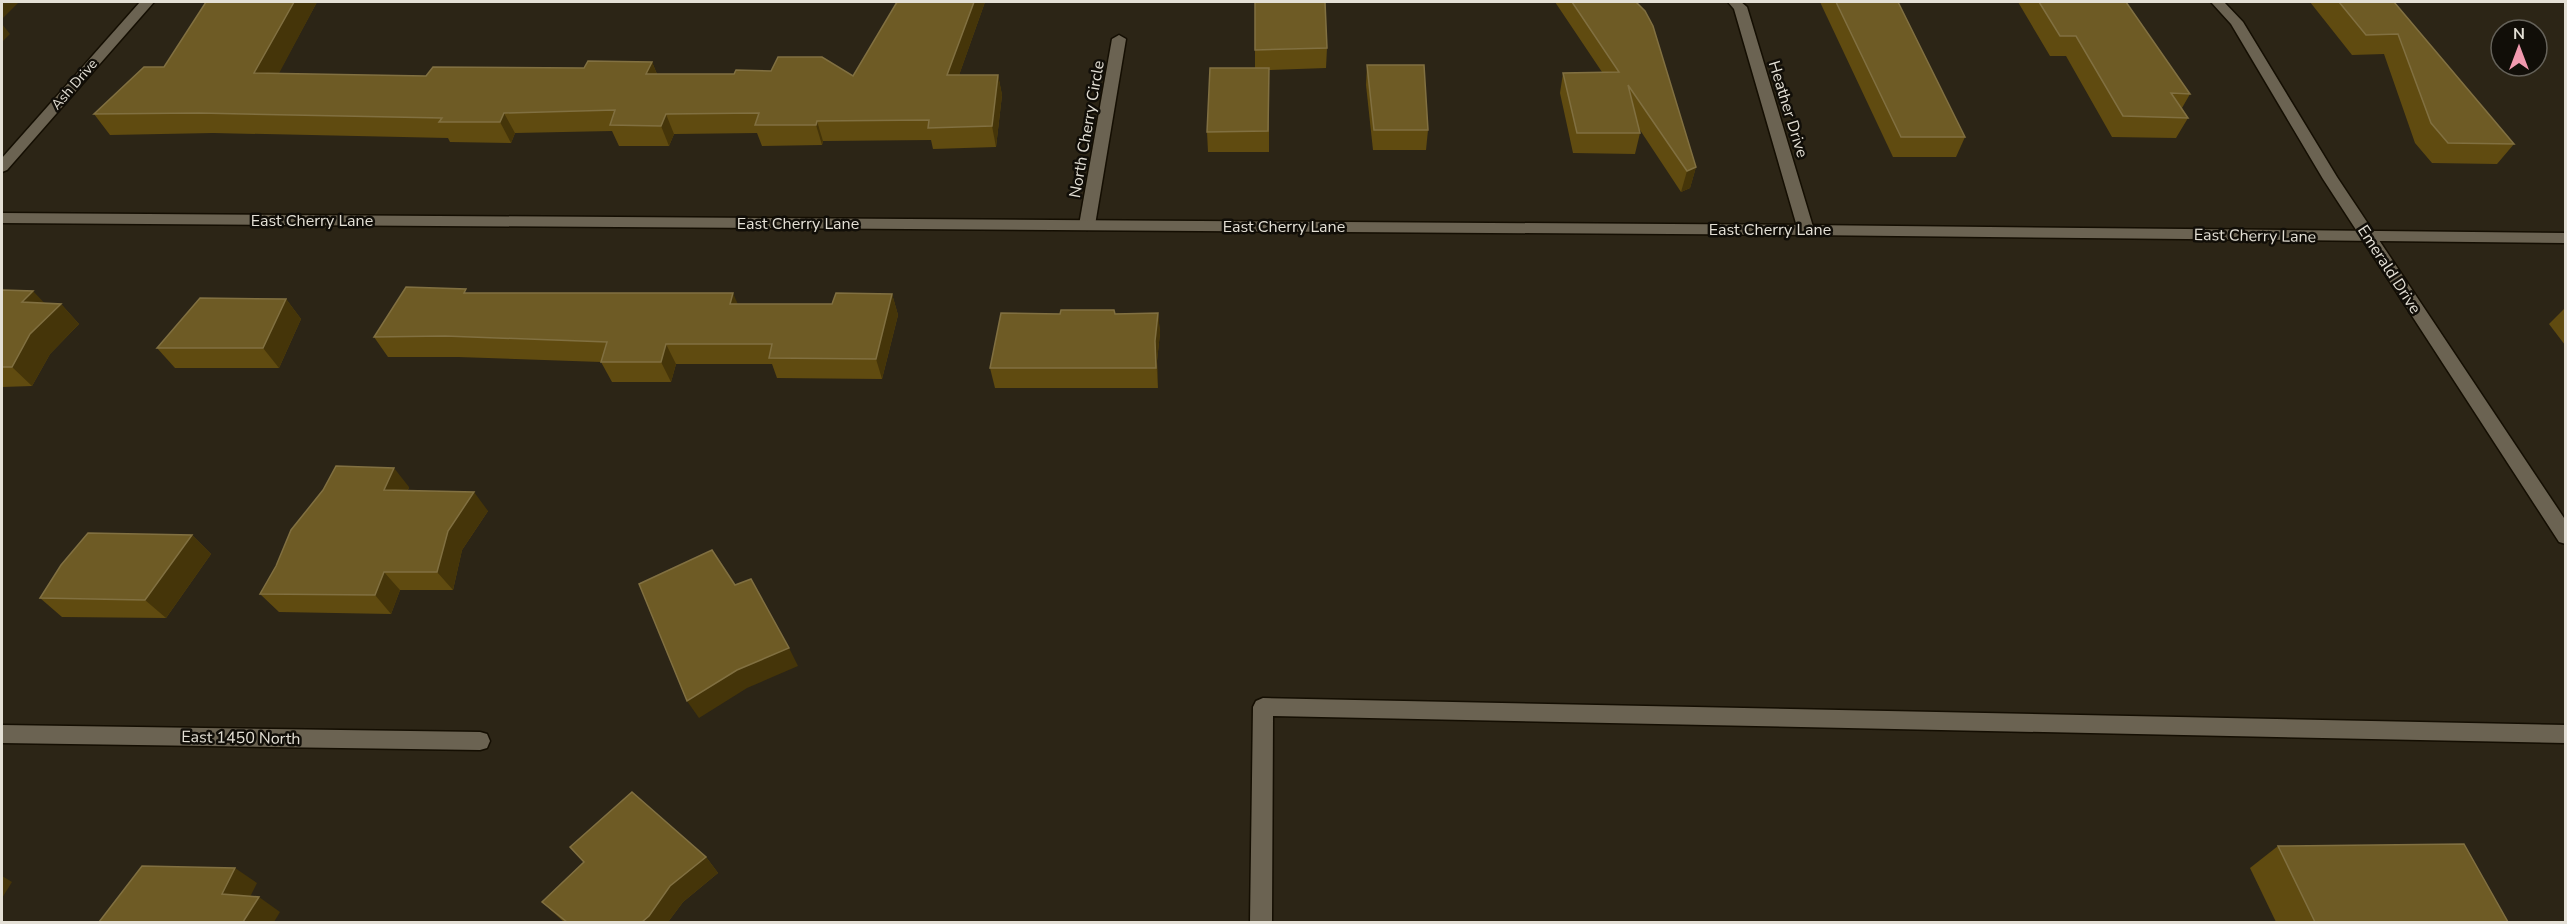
<svg xmlns="http://www.w3.org/2000/svg" width="2567" height="924" font-family="'Nunito Sans',sans-serif">
  <style>
    .lines { fill: none; stroke-linecap: round; stroke-linejoin: round }
    .street-casing { stroke: #140e02; stroke-width: 3 }
    .secondary-casing { stroke: #140e02; stroke-width: 3 }
    .street { fill: #6b6352; fill-rule: evenodd }
    .secondary { fill: #6b6352; fill-rule: evenodd }
    .wall { fill: #604b10 }
    .shaded-wall { fill: #453509 }
    .building { fill: #6e5b25; stroke: #817041; stroke-width: 1.5 }
    .labels { text-anchor: middle; stroke-width: 5; stroke-linejoin: round; paint-order: stroke }
    .far-street-label { font-size: 14px; fill: #e4e0d6; stroke: #110e08 }
    .street-label { font-size: 16px; fill: #e4e0d6; stroke: #110e08 }
  </style>
  <rect width="100%" height="100%" fill="#2c2516"/>
  <g class="lines">
    <defs>
      <g id="street">
        <path d="M140,2H154L7,170L2,172V158Z"/>
        <path d="M1728,2H1741L1747,7L1814,230L1812,234H1800L1798,230L1734,9Z"/>
        <path d="M2211,2H2224L2243,22L2337,177L2566,521V544L2559,542L2323,179L2231,24Z"/>
        <path d="M1119,35L1126,39L1095,225L1087,230L1079,225L1112,39Z"/>
        <path d="M1263,698L2566,725V743L1273,716L1272,922H1250L1253,707L1256,701Z"/>
        <path d="M2,725L480,732L487,734L490,741L487,748L480,750L2,743Z"/>
      </g>
      <path id="secondary" d="M2,213L1806,225L2566,233V243L1806,235L2,223Z"/>
    </defs>
    <use href="#street" class="street-casing"/>
    <use href="#secondary" class="secondary-casing"/>
    <use href="#street" class="street"/>
    <use href="#secondary" class="secondary"/>
  </g>
  <g class="wall">
    <path d="M206,2H317L278,74L426,76L584,68L652,62L657,74L853,76L897,2H985L959,75H998L1002,95L996,147L933,149L931,140L823,141L822,145L762,146L757,133L674,134L669,146H619L612,131L515,133L511,143L450,142L448,138L213,133L110,135L94,114L164,67Z"/>
    <path d="M1555,2H1636L1696,167L1690,188L1681,192L1638,127L1640,133L1635,154L1573,153L1560,93L1563,73L1602,72Z"/>
    <path d="M1820,2H1898L1965,137L1956,157H1893Z"/>
    <path d="M2018,2H2126L2190,94L2182,108L2188,118L2176,138L2112,137L2066,56H2050Z"/>
    <path d="M2310,2H2394L2514,144L2497,164L2432,163L2415,143L2384,54L2352,55Z"/>
    <path d="M1327,48L1326,68L1269,70V152H1208L1207,132L1255,68V50Z"/>
    <path d="M1367,65L1428,130L1426,150H1373L1366,85Z"/>
    <path d="M2,290L45,303L61,304L79,324L50,354L32,386L2,387Z"/>
    <path d="M469,293L738,304H832L892,294L898,315L882,379L777,378L772,364H676L671,382H612L601,362L458,357H388L374,337Z"/>
    <path d="M286,299L301,319L279,368H175L157,348Z"/>
    <path d="M2565,308V345L2549,324Z"/>
    <path d="M1158,313L1160,333L1157,361L1158,388H995L990,368L1060,314Z"/>
    <path d="M409,487L408,490L488,511L462,550L453,590H400L391,614L279,612L260,594L276,566Z"/>
    <path d="M192,535L211,554L166,618L62,617L40,598Z"/>
    <path d="M2278,846L2508,922H2276L2250,868Z"/>
    <path d="M706,857L718,873L683,902L668,922H564L542,902Z"/>
  </g>
  <g class="shaded-wall">
    <path d="M2,2H19L2,19Z"/>
    <path d="M294,2H317L268,94L254,73Z"/>
    <path d="M974,2H985L952,95L947,75Z"/>
    <path d="M2,24L10,34L2,42Z"/>
    <path d="M652,62L660,82L646,74Z"/>
    <path d="M998,75L1002,95L996,147L992,126Z"/>
    <path d="M504,113L515,133L511,143L500,122Z"/>
    <path d="M666,114L674,134L669,146L661,126Z"/>
    <path d="M817,121L823,141L822,145L816,125Z"/>
    <path d="M1696,167L1690,188L1681,192L1687,171Z"/>
    <path d="M33,291L52,311L61,304L79,324L50,354L32,386L12,367L22,302Z"/>
    <path d="M733,293L742,314L730,304Z"/>
    <path d="M892,294L898,315L882,379L876,359Z"/>
    <path d="M286,299L301,319L279,368L263,348Z"/>
    <path d="M1158,313L1160,333L1157,361L1158,388L1155,341Z"/>
    <path d="M666,344L676,364L671,382L661,362Z"/>
    <path d="M394,468L409,487L399,509L384,490Z"/>
    <path d="M474,492L488,511L462,550L453,590L437,572L448,531Z"/>
    <path d="M192,535L211,554L166,618L145,600Z"/>
    <path d="M384,572L400,590L391,614L375,595Z"/>
    <path d="M789,648L798,666L747,688L699,718L687,701L737,670Z"/>
    <path d="M706,857L718,873L683,902L668,922H642L670,886Z"/>
    <path d="M235,868L257,883L244,909L222,894Z"/>
    <path d="M2,876L12,882L2,898Z"/>
    <path d="M259,897L280,912L274,922H243Z"/>
  </g>
  <g class="building">
    <path d="M206,2H294L254,73L426,76L433,67L584,68L588,61L652,62L646,74H734L736,70L771,71L778,57H822L853,76L897,2H974L947,75H998L992,126L928,128L929,120L817,121L816,125H755L759,113L666,114L661,126L610,125L615,110L504,113L500,122H439L442,118L199,113L94,114L144,67H164Z"/>
    <path d="M1255,2H1325L1327,48L1255,50Z"/>
    <path d="M1572,2H1636L1645,11L1653,26L1696,167L1687,171L1628,85L1640,133H1577L1563,73L1619,72Z"/>
    <path d="M1836,2H1898L1965,137H1901Z"/>
    <path d="M2039,2H2126L2190,94L2171,93L2188,118L2123,116L2076,36H2060Z"/>
    <path d="M2339,2H2394L2514,144L2448,143L2431,123L2398,34L2366,35Z"/>
    <path d="M1367,65H1424L1428,130H1374Z"/>
    <path d="M1210,68H1269L1268,131L1207,132Z"/>
    <path d="M406,287L466,289L464,293H733L730,304H832L836,293L892,294L876,359L769,358L772,344H666L661,362H601L607,342L445,336L374,337Z"/>
    <path d="M2,290L33,291L22,302L61,304L30,334L12,367H2Z"/>
    <path d="M200,298L286,299L263,348H157Z"/>
    <path d="M1061,310H1114L1115,314L1158,313L1155,341L1156,368H990L1001,313L1060,314Z"/>
    <path d="M336,466L394,468L384,490L474,492L448,531L437,572H384L375,595L260,594L276,566L291,530L323,490Z"/>
    <path d="M88,533L192,535L145,600L40,598L61,565Z"/>
    <path d="M712,550L735,585L751,579L789,648L737,670L687,701L639,584Z"/>
    <path d="M632,792L706,857L670,886L649,916L642,922H567L542,902L584,862L570,847Z"/>
    <path d="M2464,844L2508,922H2315L2278,846Z"/>
    <path d="M142,866L235,868L222,894L259,897L243,922H99Z"/>
  </g>
  <g class="labels">
    <g class="far-street-label">
      <text transform="translate(74 84) rotate(-49)" y="5">Ash Drive</text>
    </g>
    <g class="street-label">
      <text transform="translate(1789 109) rotate(73)" y="6">Heather Drive</text>
      <text transform="translate(1086 129) rotate(-80)" y="6">North Cherry Circle</text>
      <text x="312" y="226">East Cherry Lane</text>
      <text x="798" y="229">East Cherry Lane</text>
      <text x="1284" y="232">East Cherry Lane</text>
      <text x="1770" y="235">East Cherry Lane</text>
      <text transform="translate(2255 235) rotate(1)" y="6">East Cherry Lane</text>
      <text transform="translate(2390 269) rotate(57)" y="6">Emerald Drive</text>
      <text transform="translate(241 737) rotate(1)" y="6">East 1450 North</text>
    </g>
  </g>
  <rect width="2567" height="924" fill="none" stroke="#e4e0d6" stroke-width="6"/>
  <g transform="translate(2519 48)"><circle r="28" fill="#110e08" stroke="#65625a" stroke-width="1.5"/>
  <path d="M0-4.5L10 22L0 15L-10 22Z" fill="#f29aaf"/>
  <text y="-9" font-size="16" font-weight="bold" text-anchor="middle" fill="#e4e0d6">N</text>
  </g>
</svg>
